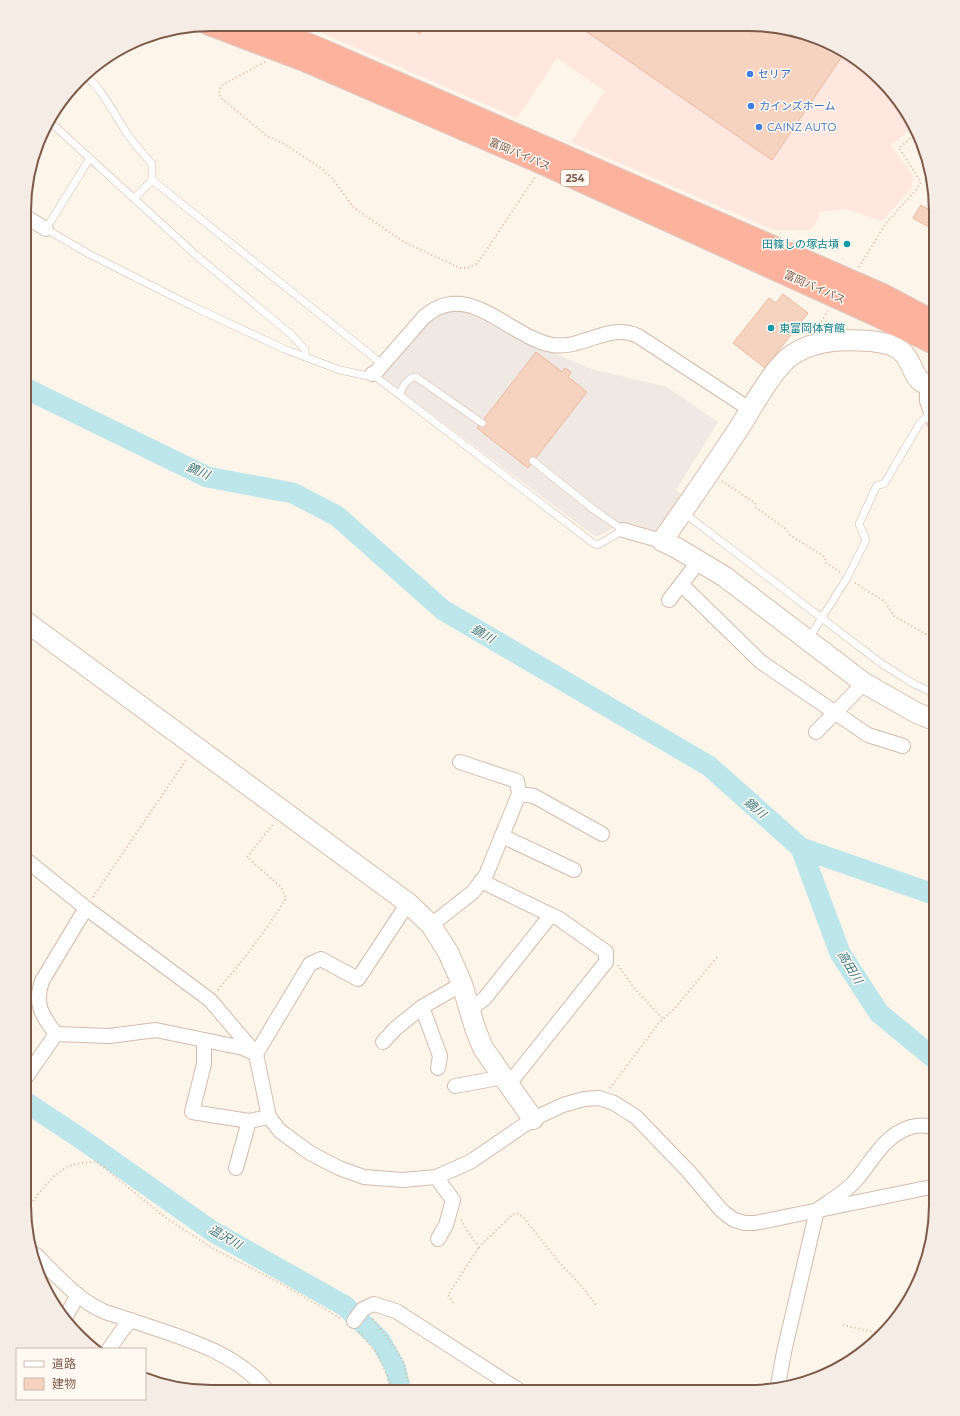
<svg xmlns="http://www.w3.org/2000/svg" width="960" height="1416" font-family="Montserrat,'Noto Sans JP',sans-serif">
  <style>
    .commercial { fill: #ffe6de }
    .industrial { fill: #efe8e3 }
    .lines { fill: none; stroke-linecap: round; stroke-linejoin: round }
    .river { stroke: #bce6ea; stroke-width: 21 }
    .building { fill: #f6d3c0; stroke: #eab89e }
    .lane-casing { stroke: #d2bcae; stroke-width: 8 }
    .street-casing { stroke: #d2bcae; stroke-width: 16 }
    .secondary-casing { stroke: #d8bead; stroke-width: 22 }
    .highway-casing { stroke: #dad1cc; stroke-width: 24 }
    .path { stroke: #dcb5a1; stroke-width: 2; stroke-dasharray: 1 3; stroke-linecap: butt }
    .lane { stroke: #fff; stroke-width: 7 }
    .street { stroke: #fff; stroke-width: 14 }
    .secondary { stroke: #fff; stroke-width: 20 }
    .highway { stroke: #fcb29d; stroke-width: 22 }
    .shop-dot { fill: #3f7fe0; stroke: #fff9f2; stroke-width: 1.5 }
    .culture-dot { fill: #0f9aa8; stroke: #fff9f2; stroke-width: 1.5 }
    .labels { text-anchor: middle; stroke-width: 3; stroke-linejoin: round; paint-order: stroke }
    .shield { fill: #fff9f2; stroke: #a38a7c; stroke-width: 1 }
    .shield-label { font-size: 10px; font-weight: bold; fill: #7c5a4a }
    .shop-label { font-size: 11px; fill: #366cbe; stroke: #fff9f2; text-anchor: start }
    .street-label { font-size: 11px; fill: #7c5a4a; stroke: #fff9f2 }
    .culture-label { font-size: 11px; fill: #0d838f; stroke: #fff9f2; text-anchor: end }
    .water-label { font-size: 12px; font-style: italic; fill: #3c7982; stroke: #fff9f2 }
    .rim { fill: none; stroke: #7c5a4a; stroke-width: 2 }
  </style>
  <rect width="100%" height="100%" fill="#fef5ea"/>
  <path class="commercial" d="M317,24L774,26L821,38L863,62L915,126L891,145L913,176L912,188L882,221L846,209L819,212V219L810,230H774L571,142L605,91L557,58L517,118L317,31Z"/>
  <path class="industrial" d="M467,310L538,346L591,369L667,387L718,422L676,490L683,496L657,531L630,523L613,528L596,537L380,375L430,317L440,312Z"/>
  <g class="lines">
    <g class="river">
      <path d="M25,388L207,477L293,493L337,516L443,610L709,766L801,848L936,895"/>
      <path d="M801,848L840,953L879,1013L936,1060"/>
      <path d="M24,1101L80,1138L212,1231L345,1306L380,1340L395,1367L401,1391"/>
    </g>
  </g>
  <g class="building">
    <path d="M406,25H426L420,34Z"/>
    <path d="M577,25L774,26L821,38L845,52L772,160Z"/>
    <path d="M921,205L936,214V231L913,218Z"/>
    <path d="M783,294L808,313L765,368L733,343L769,298L776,303Z"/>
    <path d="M536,352L562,372L565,368L571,372L568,377L587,392L528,468L477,428Z"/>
  </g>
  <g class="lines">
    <defs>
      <g id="lane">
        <path d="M84,74C104,91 114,114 128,135C135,145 144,155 152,164V180L135,198"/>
        <path d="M48,120L197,256L294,337L305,350V357"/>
        <path d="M90,158L46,229L89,254L190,305L284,349L340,370L368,376L372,374L593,543L598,545L623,530L593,509L533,461"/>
        <path d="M152,180L382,364"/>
        <path d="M399,394C404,386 406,378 416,377L482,423"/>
        <path d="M684,513L882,664L914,684L936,694"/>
        <path d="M809,638L847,578L866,540L859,524L877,485L884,484L920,423L931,412"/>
      </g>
      <g id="street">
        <path d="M26,217L46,229"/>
        <path d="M372,374L376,372L424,317C468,278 507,336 552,345C582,350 608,322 638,336L751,410"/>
        <path d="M927,384V401L936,426"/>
        <path d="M623,530L662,541"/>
        <path d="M682,585L761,662L868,735L903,746"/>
        <path d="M669,600L699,561"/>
        <path d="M816,732L864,683"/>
        <path d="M519,794L534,796L602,834"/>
        <path d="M502,836L574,870"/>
        <path d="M25,859L86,908L210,1000L256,1054L269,1117L280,1131L310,1153L339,1168L364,1177L403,1180L436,1177L470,1162L533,1119L563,1105L584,1099L599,1098L614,1103L636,1117L689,1172L722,1211L734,1220L745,1223H755L936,1186"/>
        <path d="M481,881L551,915"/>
        <path d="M431,925L473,892L486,875L519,794L517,781L460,762"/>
        <path d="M422,1007L440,1056L438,1068"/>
        <path d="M470,1010L485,998L551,915L558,918L606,952V962L509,1084"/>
        <path d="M56,1034C42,1016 34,1004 42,981L86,908"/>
        <path d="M204,1040V1064L192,1112L249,1121L269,1117"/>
        <path d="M383,1042L396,1028L422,1007L462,984"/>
        <path d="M256,1054L310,964L321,959L358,979L408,903"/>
        <path d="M24,1080L56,1034L109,1036L156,1030L243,1048L254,1053"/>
        <path d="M455,1086L504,1077"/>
        <path d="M236,1168L249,1121"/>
        <path d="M436,1177L453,1200L446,1225L438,1239"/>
        <path d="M36,1255C54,1273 78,1300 101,1310C109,1314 119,1316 127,1319C173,1335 236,1350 267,1391"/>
        <path d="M66,1316L78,1295"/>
        <path d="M354,1321L363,1309L374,1304L396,1311L520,1391"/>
        <path d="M109,1349L123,1329L131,1320"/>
        <path d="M778,1385L784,1352L817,1210C830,1201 846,1192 856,1180C873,1160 884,1135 911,1127C919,1125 928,1125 936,1128"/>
      </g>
      <g id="secondary">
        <path d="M285,51L303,24"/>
        <path d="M25,621L408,903L431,925L448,952L462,984L475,1028L483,1048L533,1119"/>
        <path d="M936,721L915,712L864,683L725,577L677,548L662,541C688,504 714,466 739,428C752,408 773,368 792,355C816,339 844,339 871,341C883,343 896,344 904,354C916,367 912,386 936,385"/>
      </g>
      <g id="highway">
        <path d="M209,24L304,60L542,163L874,314L936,344"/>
        <path d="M260,24L324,51L883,295L936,323"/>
      </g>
    </defs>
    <use href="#lane" class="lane-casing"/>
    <use href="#street" class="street-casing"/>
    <use href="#secondary" class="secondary-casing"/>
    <use href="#highway" class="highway-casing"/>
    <g class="path">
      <path d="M265,62L221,86L219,91L220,97L267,136L286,145L322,169L332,178L354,208L404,242L460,268H467L476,264L482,257L535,177"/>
      <path d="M859,267L886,223L916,190L921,182L899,148L918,132"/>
      <path d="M819,325L828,311"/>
      <path d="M722,481L755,503V507L786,529L790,535L825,557L826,563L840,572"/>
      <path d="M855,583L885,602L894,616L936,640"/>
      <path d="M93,897L186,760"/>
      <path d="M618,965L634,988L663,1019"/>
      <path d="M218,990C243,960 266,931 286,898L281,887L247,857L274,823"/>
      <path d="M610,1088L659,1023L675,1008L718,956"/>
      <path d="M25,1210C39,1196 48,1177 66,1168C74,1163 87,1163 96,1161L166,1218L214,1249L280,1283L342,1319"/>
      <path d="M461,1220L468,1232L479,1247L512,1215L517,1213L524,1218L559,1262L584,1289L597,1306"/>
      <path d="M453,1303L448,1295L479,1247"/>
      <path d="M373,1319L396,1350L403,1361L411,1391"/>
      <path d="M843,1325L883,1334"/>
      <path d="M359,1332L377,1353L394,1391"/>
    </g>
    <use href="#lane" class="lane"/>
    <use href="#street" class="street"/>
    <use href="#secondary" class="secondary"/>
    <use href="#highway" class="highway"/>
  </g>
  <g class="shop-dot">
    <circle cx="750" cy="74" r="4"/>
    <circle cx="751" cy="106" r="4"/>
    <circle cx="759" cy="127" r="4"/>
  </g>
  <g class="culture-dot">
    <circle cx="847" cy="244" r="4"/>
    <circle cx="771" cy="328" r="4"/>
  </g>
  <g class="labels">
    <rect class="shield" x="561" y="170" width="28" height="16" rx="3"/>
    <g class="shield-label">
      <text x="575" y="182">254</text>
    </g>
    <g class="shop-label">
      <text x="758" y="78">セリア</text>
      <text x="759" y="110">カインズホーム</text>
      <text x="767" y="131">CAINZ AUTO</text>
    </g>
    <g class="street-label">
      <text transform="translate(520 154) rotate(23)" y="4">富岡バイパス</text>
      <text transform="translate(815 287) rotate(24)" y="4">富岡バイパス</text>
    </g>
    <g class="culture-label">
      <text x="839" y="248">田篠しの塚古墳</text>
      <text x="779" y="332" text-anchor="start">東富岡体育館</text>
    </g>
    <g class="water-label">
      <text transform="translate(198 471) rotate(23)" y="4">鏑川</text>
      <text transform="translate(483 634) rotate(30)" y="4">鏑川</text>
      <text transform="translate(755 808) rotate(41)" y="4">鏑川</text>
      <text transform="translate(850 967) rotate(59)" y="4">高田川</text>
      <text transform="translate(225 1237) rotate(30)" y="4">温沢川</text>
    </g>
  </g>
  <path d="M0 0H960V1416H0ZM211 31H749A180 180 0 0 1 929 211V1205A180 180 0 0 1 749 1385H211A180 180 0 0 1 31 1205V211A180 180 0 0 1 211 31Z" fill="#f5ece5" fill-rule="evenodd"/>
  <path class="rim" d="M211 31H749A180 180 0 0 1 929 211V1205A180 180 0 0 1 749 1385H211A180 180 0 0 1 31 1205V211A180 180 0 0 1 211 31Z"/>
  <rect x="16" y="1348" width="130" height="52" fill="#fff9f2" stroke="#cbb9af"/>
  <rect x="24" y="1361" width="20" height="6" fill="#ffffff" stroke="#cbb9af"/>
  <text x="52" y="1368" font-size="12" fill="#7c5a4a">道路</text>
  <rect x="24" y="1378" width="20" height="12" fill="#f6d3c0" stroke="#cbb9af"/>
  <text x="52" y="1388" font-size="12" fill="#7c5a4a">建物</text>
</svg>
